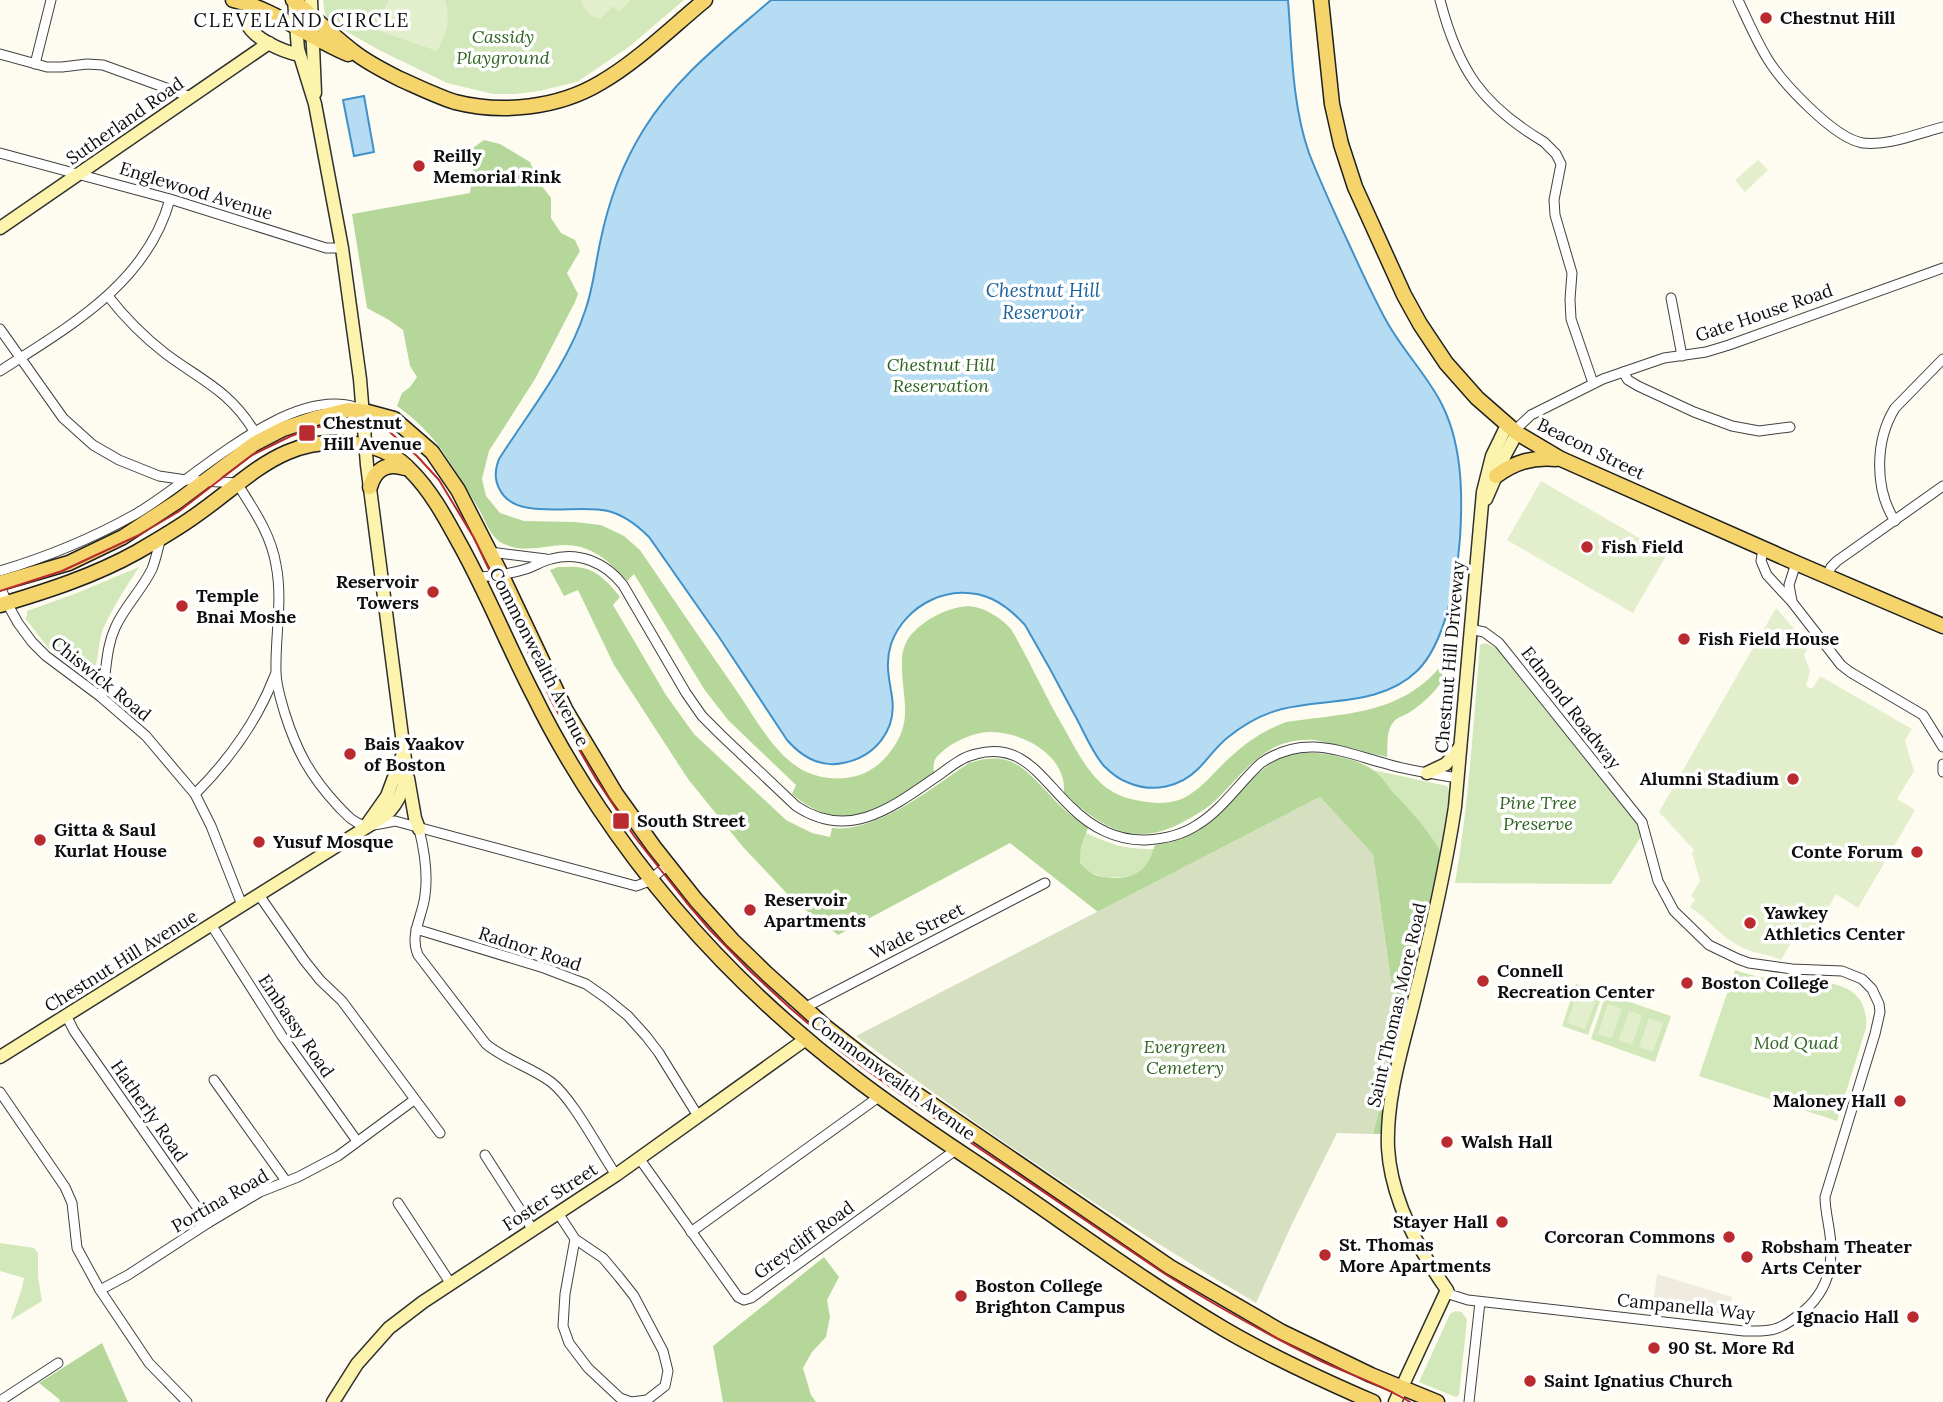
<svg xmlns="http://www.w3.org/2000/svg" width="1943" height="1402" font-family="Lora,serif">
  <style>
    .green { fill: #d2e8ba }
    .forest { fill: #b5d89a }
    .cemetery { fill: #d6e0c1 }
    .pitch { fill: #e3efcc }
    .plaza { fill: #efebdf }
    .water { fill: #b6dcf4; stroke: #4091c9; stroke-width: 2 }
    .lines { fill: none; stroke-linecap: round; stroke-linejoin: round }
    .street-casing { stroke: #414141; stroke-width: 11 }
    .secondary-casing { stroke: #303030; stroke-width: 15 }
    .primary-casing { stroke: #1f1f1f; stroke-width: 17 }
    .street { stroke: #fff; stroke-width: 9 }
    .secondary { stroke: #fcf4ad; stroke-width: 12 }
    .primary { stroke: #f4d46b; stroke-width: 14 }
    .tram { stroke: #ba2b30; stroke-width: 2 }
    .poi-dot { fill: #ba2b30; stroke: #fff; stroke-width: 2.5 }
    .labels { text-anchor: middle; stroke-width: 7; stroke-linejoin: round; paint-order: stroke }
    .poi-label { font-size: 18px; font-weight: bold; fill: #0e0e0e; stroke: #fff; text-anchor: start }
    .park-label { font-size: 18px; font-style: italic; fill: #2e6420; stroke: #fff }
    .street-label { font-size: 18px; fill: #0e0e0e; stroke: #fff }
    .neighbourhood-label { font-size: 19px; letter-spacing: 2px; fill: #0e0e0e; stroke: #fff }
    .water-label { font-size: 19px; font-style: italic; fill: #1b629c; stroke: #fff }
  </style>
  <rect width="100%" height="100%" fill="#fefcf0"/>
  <g class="green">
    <path d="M323,0H684L630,46L577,82L539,91L515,94H493L447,83L381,51L326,20Z"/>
    <path d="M139,567C126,587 113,607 103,629C97,644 100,665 90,676H85L50,650L25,618L27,616V611L77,593Z"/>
    <path d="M1485,643L1497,648L1636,822L1642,835L1611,884L1455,883C1469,803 1473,726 1480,645Z"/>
    <path d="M1373,770L1447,786C1455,799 1444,837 1441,852L1414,815Z"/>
    <path d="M1086,833C1109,844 1128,850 1154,849L1146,865L1136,875L1124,877L1106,878L1091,873L1080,862L1081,847Z"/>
    <path d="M1735,970C1748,974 1760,978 1773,979C1811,983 1870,973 1866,1028L1837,1121L1699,1076Z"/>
    <path d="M1576,984L1603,993L1588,1035L1562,1026Z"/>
    <path d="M1606,994L1671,1016L1655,1062L1591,1039Z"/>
    <path d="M0,1243L34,1248L38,1253V1277L42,1301L11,1320L22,1288L24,1278L0,1271Z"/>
    <path d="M1455,1311L1462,1312L1467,1320L1459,1395L1456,1397L1419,1382L1450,1314Z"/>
  </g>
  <g class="forest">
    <path d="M484,140L500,144L530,162L538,181L551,198V218L561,233L575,240L580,251L567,273L578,294L575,302L535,379L489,451L482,479L486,496L500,513L524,521L574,522L601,525L624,536L640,550C672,597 704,644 736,690C755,717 771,750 799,768C815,778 838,781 856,776C869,773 882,763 890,752C912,724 904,704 902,672C902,663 901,654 905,645C913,624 953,602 975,607C989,610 1002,619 1011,629C1030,661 1045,696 1064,728C1075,748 1086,770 1103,785C1116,796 1131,800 1148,802C1161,804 1177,803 1189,795C1203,786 1212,775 1224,763C1244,744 1260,732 1286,722C1347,713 1403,715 1444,662L1449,666C1443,685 1427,701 1410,712C1404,716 1396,717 1392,724C1386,732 1388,747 1387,757L1315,740C1267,737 1248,768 1218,798C1208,808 1196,815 1183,822C1133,849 1101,827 1064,793C1067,755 1022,731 988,732C974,733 960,739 948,747C937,756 932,758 934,773C887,805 845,840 792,794L796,785L728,720L704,689L634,574L627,581C606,558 587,541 553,546C535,548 517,552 500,542C491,536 485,521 480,511C468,491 456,471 443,452C431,434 414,418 397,406L402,393L410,387L417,377L410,366L403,330L389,320L367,308L352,214L470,193L474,165L473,148Z"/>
    <path d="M558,567C566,567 575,566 583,568C598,571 611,585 620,597L613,605L666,695L694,734L786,820L812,833L830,837L832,828C877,833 933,787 969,763C1011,750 1023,767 1050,795C1061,808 1074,818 1088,828L1081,847L1080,863C1084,866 1088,871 1093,874C1104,879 1126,880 1137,873C1147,867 1151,856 1155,845C1214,838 1226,798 1266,767C1271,763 1279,758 1285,756C1307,748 1354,756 1373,770C1380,775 1386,783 1391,790C1410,809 1427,829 1441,852L1385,1102L1381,1134H1373L1398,1031L1373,855L1320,797L1098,912L1010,843L838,935L794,901L743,847L688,779L614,665L578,590L564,596L550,570Z"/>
    <path d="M824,1257L839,1277L827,1300L830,1317L826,1337L812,1352L803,1368L811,1395L816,1402H723L713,1346Z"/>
    <path d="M102,1343L128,1402H60L59,1399L39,1383Z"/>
  </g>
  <path class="cemetery" d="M1320,797L1373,854L1398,1031L1373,1134L1337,1133L1292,1224L1256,1303C1118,1222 985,1132 856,1036Z"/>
  <g class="pitch">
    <path d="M389,0H445C451,19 447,34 437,51L379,31L377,22Z"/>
    <path d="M581,0H631L619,12L613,6L600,19C589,16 584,11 581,0Z"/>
    <path d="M1758,160L1768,170L1745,192L1735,180Z"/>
    <path d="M1541,481L1667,554L1633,613L1507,540Z"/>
    <path d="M1776,608L1809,646L1804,655L1810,671L1806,686L1812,689L1820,676L1912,729L1905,741L1914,771L1897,799L1915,810L1858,908L1836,894L1816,929L1796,934L1781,960C1769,954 1755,954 1743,948C1722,938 1709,920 1690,907L1695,899L1691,896L1700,881L1692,853L1694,850L1659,812Z"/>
    <path d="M1578,991L1597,998L1585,1029L1567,1023Z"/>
    <path d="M1608,1004L1622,1009L1612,1038L1598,1034Z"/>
    <path d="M1629,1011L1642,1015L1632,1045L1619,1040Z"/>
    <path d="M1649,1018L1663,1023L1653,1052L1639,1047Z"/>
  </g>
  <path class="plaza" d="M1657,1274L1732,1297L1727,1315L1653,1304Z"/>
  <g class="water">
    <path d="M771,0H1288C1292,50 1292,105 1309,153C1321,184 1335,214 1349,244C1361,270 1373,297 1387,322C1402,349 1424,372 1439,399C1462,440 1463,492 1460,538C1457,577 1446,643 1417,671C1381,706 1327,698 1282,709C1262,714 1243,725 1227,738C1216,747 1208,759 1198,769C1180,787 1153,793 1129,783C1120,780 1111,773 1104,766C1091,751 1083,729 1073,712C1058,683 1042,654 1025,625C1015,614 1005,605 992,599C952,581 905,604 891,644C885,663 889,678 892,697C897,730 875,757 843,763C820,768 802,757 787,740L719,637L649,537C637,525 624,515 608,511C578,503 516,522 500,490C494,480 495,469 499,459C529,412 568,364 585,311C593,289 595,266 600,243C608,203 622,164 644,129C676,77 725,40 771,0Z"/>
    <path d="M364,96L374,152L354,156L343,100Z"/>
  </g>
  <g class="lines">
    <defs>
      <g id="street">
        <path d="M1440,0C1458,70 1482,105 1544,142L1556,154L1561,164L1554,200L1555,215L1572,273L1570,299L1571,319L1593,383"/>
        <path d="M1738,0C1747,19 1756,40 1767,58C1782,83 1835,139 1863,143C1890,146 1918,133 1943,127"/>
        <path d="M0,54L47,67H62L87,64L103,65L191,97"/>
        <path d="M35,64L51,0"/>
        <path d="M0,153L170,199L326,248H342"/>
        <path d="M108,296C125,318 144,337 166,354C201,380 230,391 254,431"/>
        <path d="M1671,298L1682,356"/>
        <path d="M0,329L63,418L93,445L119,460L159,476L186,480L237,483C253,509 271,534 276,565C283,600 275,636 276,672C276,686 281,700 285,714C297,752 311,777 338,806C346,814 352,822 363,825C372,827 385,823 395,821L636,886L647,882L668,865"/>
        <path d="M0,371C68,327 147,284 170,199"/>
        <path d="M1623,372L1628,380L1638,386L1694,412L1732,426L1759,431L1790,427"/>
        <path d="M1514,431L1531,415L1603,379L1664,358L1706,352L1729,345L1943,268"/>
        <path d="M1895,521C1874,489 1875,440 1895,408L1943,359"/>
        <path d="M1763,549L1761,561L1767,575L1792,602L1841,665L1850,672L1923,715L1943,747"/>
        <path d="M490,552L546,559"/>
        <path d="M0,571C47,557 91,539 134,515C191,483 286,386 355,407"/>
        <path d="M478,577C494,576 510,574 526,569C535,566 542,561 551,559C579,551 606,563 623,585L686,693L702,716L721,735L796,806C850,842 894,806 939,775C950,767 962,757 976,754C1023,741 1042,780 1071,807C1091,827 1117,841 1146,840C1164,839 1182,835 1197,825C1222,810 1240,782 1261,763C1305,733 1342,752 1387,764C1410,771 1434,774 1458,778"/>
        <path d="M1827,577L1831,567L1837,561L1943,486"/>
        <path d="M0,586L7,603L18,623L32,642L46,656L101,697L146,736L195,794L211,826L242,905"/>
        <path d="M1792,601L1789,585L1796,563"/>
        <path d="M101,697C107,674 105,650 115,628C124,607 142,590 152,569C156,559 158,548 161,537"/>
        <path d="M1943,764V772"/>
        <path d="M195,794C230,759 257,722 275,675"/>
        <path d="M419,829C424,849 428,874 425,895C423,916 409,934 418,955L486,1044C505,1060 531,1067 551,1082C573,1099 599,1150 616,1175"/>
        <path d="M259,895L304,960L320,980L342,1001L440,1133"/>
        <path d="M212,926L282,1036L357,1141"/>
        <path d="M416,929L544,968L586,984L606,998L628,1016L646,1036L659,1053L698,1116"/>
        <path d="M804,1008L1045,883"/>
        <path d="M66,1015L74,1031L208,1223"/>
        <path d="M214,1080L286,1181"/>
        <path d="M0,1092L65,1187L72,1203L77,1248L100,1290L149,1363L187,1402"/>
        <path d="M485,1155L533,1230"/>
        <path d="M639,1158L738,1297L744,1300L751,1298L957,1149"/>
        <path d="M398,1203L451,1284"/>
        <path d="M558,1213L575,1239L603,1258L619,1277L634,1296L663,1351L668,1371L665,1386L647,1400L631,1402L620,1398L588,1368L569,1343L563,1326L565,1294L575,1239"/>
        <path d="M691,1232L880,1096"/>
        <path d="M100,1290L128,1275L208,1223L260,1192L298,1177L338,1156L414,1100"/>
        <path d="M1447,1290L1452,1295L1468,1300L1744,1331C1757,1331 1771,1332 1782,1326C1787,1324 1792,1320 1796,1317C1819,1301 1831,1280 1831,1252C1832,1233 1825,1215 1825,1197L1875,1034L1880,1012L1879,1004L1872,989L1862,979L1842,971L1792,969L1749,963L1738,959L1709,945L1674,911L1658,881L1642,822L1499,643L1484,632L1470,629"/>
        <path d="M0,1401L58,1363"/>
        <path d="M1469,1402L1480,1302"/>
      </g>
      <g id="secondary">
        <path d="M311,0L315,93"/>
        <path d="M251,5L246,22C253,39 282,51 299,55"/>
        <path d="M0,228L269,43"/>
        <path d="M1486,499L1505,455L1517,433"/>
        <path d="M1427,773L1446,764L1460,747"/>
        <path d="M408,778L415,818L419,829"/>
        <path d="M368,823L387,796L402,756"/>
        <path d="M0,1057L386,815C399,802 406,785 406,767L367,465L360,379L342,248L315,104L298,49L294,0"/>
        <path d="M333,1402L357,1364L389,1328L423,1302L616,1175L806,1039"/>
        <path d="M1395,1402L1447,1290C1418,1249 1391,1199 1388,1148C1386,1098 1402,1049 1414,1001C1430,937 1445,873 1455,807L1483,492L1492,456L1507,425"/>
      </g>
      <g id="primary">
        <path d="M233,0C275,9 309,38 348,54"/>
        <path d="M293,0C314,17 333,36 354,52C368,63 384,71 400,79C418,87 436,96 455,102C502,114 558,108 600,83C638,61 671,28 705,0"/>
        <path d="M1321,0L1332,104L1341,144L1355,187L1404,295L1420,324L1446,363L1477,398L1517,433L1561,459L1796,563L1943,626"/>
        <path d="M1496,476C1515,462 1532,457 1556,459"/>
        <path d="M370,487C375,469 387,462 405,468"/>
        <path d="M0,583L69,563L123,537L178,501L254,444L283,429L316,418L348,410L368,412L394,419L432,452L458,490L501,574L565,709L616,794L654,847L696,900L732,940L767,974L827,1028L877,1067L1170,1267L1282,1332L1371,1375L1437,1402"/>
        <path d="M0,605C47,591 94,576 137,552C156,541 175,530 192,518C251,478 283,431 363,445C382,448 398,457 411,471C430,490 444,515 457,539C486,590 507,644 534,696C553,735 575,772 599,808C667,910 753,1000 851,1075C906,1118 967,1156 1025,1196C1090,1241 1155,1288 1224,1329C1272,1357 1322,1380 1373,1402"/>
      </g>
    </defs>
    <use href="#street" class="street-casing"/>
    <use href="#secondary" class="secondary-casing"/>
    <use href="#primary" class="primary-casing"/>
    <use href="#street" class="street"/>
    <use href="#secondary" class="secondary"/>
    <use href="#primary" class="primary"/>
    <path class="tram" d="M0,591L62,571L137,536L178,512L252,455L291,436L314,428L349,420L368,422L384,427L417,456L439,480L474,538L553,704L596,779L634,836L686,902L710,930L750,971L790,1008L843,1053L927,1113L1165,1274C1214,1305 1265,1333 1317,1359C1347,1374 1381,1384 1410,1402"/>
  </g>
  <g class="poi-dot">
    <circle cx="1766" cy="18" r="7"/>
    <circle cx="419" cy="166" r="7"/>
    <rect x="298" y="424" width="18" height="18" rx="3.5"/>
    <circle cx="1587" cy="547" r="7"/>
    <circle cx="433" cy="592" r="7"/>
    <circle cx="182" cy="606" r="7"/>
    <circle cx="1684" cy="639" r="7"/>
    <circle cx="350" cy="754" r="7"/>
    <circle cx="1793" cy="779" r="7"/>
    <rect x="612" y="812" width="18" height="18" rx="3.5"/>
    <circle cx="40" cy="840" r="7"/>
    <circle cx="259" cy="842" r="7"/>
    <circle cx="1917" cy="852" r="7"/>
    <circle cx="750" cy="910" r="7"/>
    <circle cx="1750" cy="923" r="7"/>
    <circle cx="1483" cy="981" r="7"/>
    <circle cx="1687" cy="983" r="7"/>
    <circle cx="1900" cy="1101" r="7"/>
    <circle cx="1447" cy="1142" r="7"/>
    <circle cx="1502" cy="1222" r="7"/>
    <circle cx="1729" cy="1237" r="7"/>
    <circle cx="1325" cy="1255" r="7"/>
    <circle cx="1747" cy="1257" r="7"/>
    <circle cx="961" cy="1296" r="7"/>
    <circle cx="1913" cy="1317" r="7"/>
    <circle cx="1654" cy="1348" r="7"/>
    <circle cx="1530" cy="1381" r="7"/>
  </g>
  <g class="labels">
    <g class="poi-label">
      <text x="1780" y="24">Chestnut Hill</text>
      <text x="433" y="162">Reilly<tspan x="433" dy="21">Memorial Rink</tspan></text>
      <text x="323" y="429">Chestnut<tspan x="323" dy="21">Hill Avenue</tspan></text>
      <text x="1601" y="553">Fish Field</text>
      <text x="419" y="588" text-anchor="end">Reservoir<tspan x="419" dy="21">Towers</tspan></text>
      <text x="196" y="602">Temple<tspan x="196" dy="21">Bnai Moshe</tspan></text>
      <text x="1698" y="645">Fish Field House</text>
      <text x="364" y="750">Bais Yaakov<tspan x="364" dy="21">of Boston</tspan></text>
      <text x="1779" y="785" text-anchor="end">Alumni Stadium</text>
      <text x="637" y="827">South Street</text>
      <text x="54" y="836">Gitta &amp; Saul<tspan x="54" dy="21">Kurlat House</tspan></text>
      <text x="273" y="848">Yusuf Mosque</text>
      <text x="1903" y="858" text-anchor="end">Conte Forum</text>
      <text x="764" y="906">Reservoir<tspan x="764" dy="21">Apartments</tspan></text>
      <text x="1764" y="919">Yawkey<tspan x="1764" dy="21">Athletics Center</tspan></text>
      <text x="1497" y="977">Connell<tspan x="1497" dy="21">Recreation Center</tspan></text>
      <text x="1701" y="989">Boston College</text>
      <text x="1886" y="1107" text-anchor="end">Maloney Hall</text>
      <text x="1461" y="1148">Walsh Hall</text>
      <text x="1488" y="1228" text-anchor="end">Stayer Hall</text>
      <text x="1715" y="1243" text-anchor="end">Corcoran Commons</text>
      <text x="1339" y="1251">St. Thomas<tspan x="1339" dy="21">More Apartments</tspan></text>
      <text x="1761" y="1253">Robsham Theater<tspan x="1761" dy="21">Arts Center</tspan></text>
      <text x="975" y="1292">Boston College<tspan x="975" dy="21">Brighton Campus</tspan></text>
      <text x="1899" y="1323" text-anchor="end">Ignacio Hall</text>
      <text x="1668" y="1354">90 St. More Rd</text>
      <text x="1544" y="1387">Saint Ignatius Church</text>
    </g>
    <g class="park-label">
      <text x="503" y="43">Cassidy<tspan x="503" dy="21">Playground</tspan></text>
      <text x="941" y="371">Chestnut Hill<tspan x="941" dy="21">Reservation</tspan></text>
      <text x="1538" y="809">Pine Tree<tspan x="1538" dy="21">Preserve</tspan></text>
      <text x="1796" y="1049">Mod Quad</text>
      <text x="1185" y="1053">Evergreen<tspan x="1185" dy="21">Cemetery</tspan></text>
    </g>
    <g class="street-label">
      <text transform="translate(125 121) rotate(-35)" y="6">Sutherland Road</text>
      <text transform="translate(196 191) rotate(17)" y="6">Englewood Avenue</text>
      <text transform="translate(1764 313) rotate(-19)" y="6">Gate House Road</text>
      <text transform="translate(1591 449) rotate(26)" y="6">Beacon Street</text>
      <text transform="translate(539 657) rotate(63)" y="6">Commonwealth Avenue</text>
      <text transform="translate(1450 657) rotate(-85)" y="6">Chestnut Hill Driveway</text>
      <text transform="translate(101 679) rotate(39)" y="6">Chiswick Road</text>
      <text transform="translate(1571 708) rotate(52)" y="6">Edmond Roadway</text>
      <text transform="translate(917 931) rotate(-27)" y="6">Wade Street</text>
      <text transform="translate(530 949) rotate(18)" y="6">Radnor Road</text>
      <text transform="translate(121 961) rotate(-32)" y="6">Chestnut Hill Avenue</text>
      <text transform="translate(1397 1005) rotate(-77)" y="6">Saint Thomas More Road</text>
      <text transform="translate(296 1026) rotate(56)" y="6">Embassy Road</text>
      <text transform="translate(893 1078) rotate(36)" y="6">Commonwealth Avenue</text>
      <text transform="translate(149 1111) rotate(55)" y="6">Hatherly Road</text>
      <text transform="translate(550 1197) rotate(-33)" y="6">Foster Street</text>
      <text transform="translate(220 1201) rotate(-30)" y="6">Portina Road</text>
      <text transform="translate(804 1240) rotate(-36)" y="6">Greycliff Road</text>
      <text transform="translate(1686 1307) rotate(6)" y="6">Campanella Way</text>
    </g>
    <g class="neighbourhood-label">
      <text x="302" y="27">CLEVELAND CIRCLE</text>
    </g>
    <g class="water-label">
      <text x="1043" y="297">Chestnut Hill<tspan x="1043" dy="22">Reservoir</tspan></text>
    </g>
  </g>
</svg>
